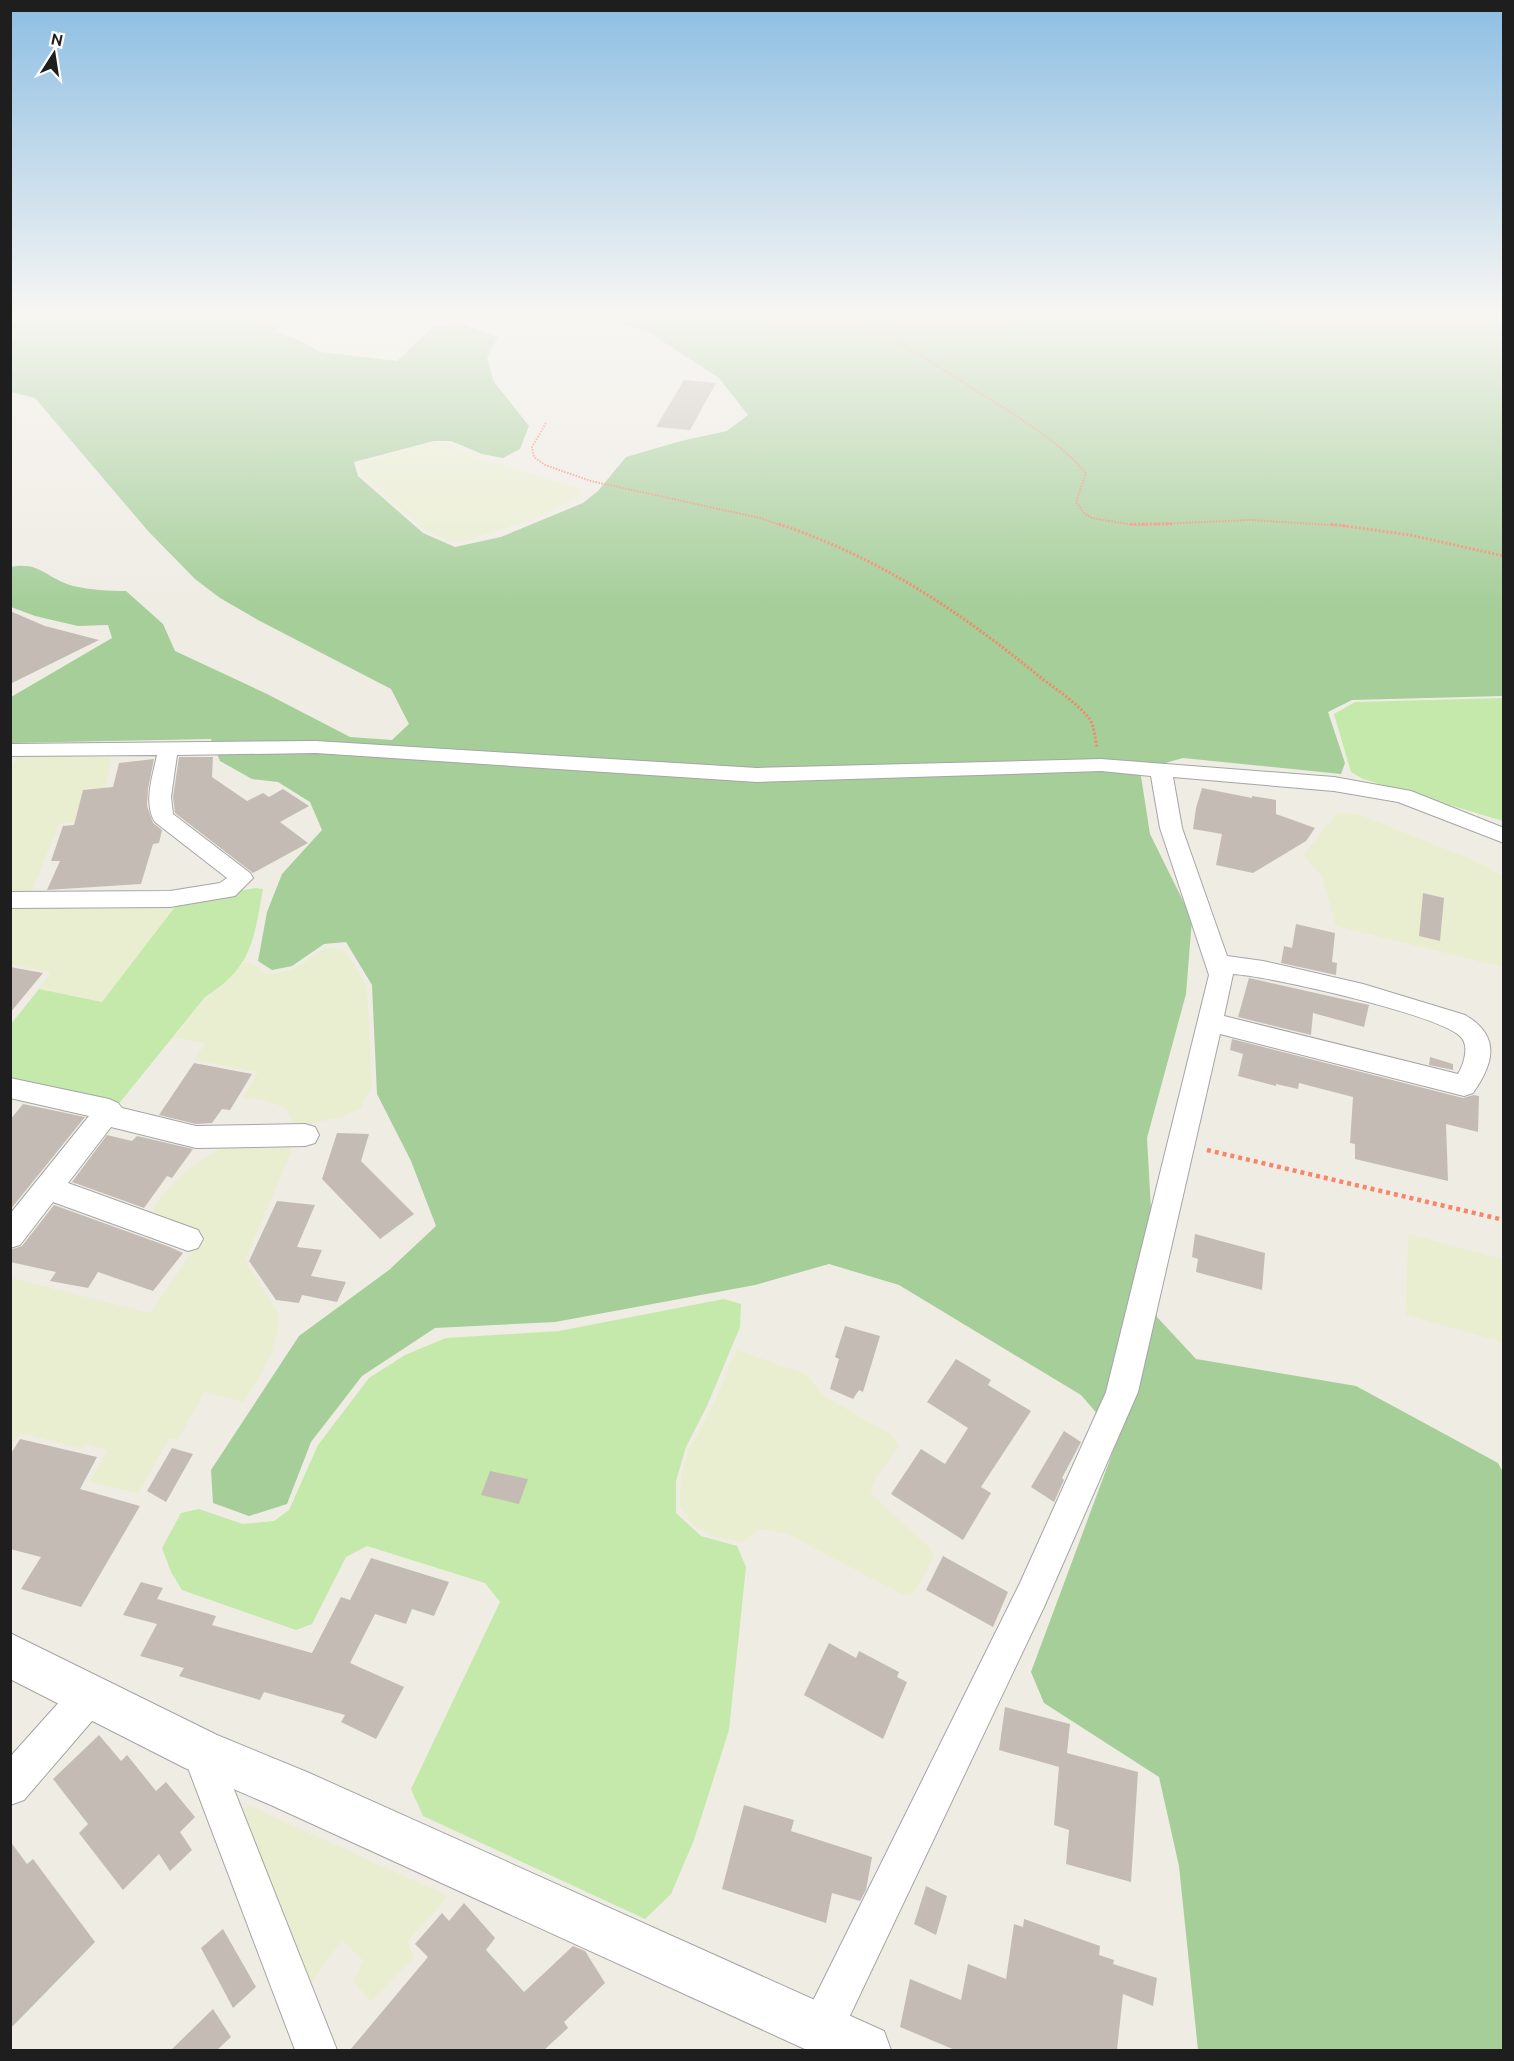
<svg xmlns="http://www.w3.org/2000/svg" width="1514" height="2061" font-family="Ubuntu,sans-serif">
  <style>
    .farmland { fill: #e9eed0 }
    .grass { fill: #c5e9ab }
    .forest { fill: #a5ce99 }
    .building { fill: #c4bcb4 }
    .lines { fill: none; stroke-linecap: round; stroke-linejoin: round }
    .minor-casing { stroke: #a5a5a5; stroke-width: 2 }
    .tertiary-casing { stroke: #a5a5a5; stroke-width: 2 }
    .path-far2 { stroke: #f8856c; stroke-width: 2; stroke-dasharray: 1.5 1.5; stroke-linecap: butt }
    .path-far1 { stroke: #f8856c; stroke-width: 3; stroke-dasharray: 2 2; stroke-linecap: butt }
    .path { stroke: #f8856c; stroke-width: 4.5; stroke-dasharray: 4 4; stroke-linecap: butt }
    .minor { fill: #fff; fill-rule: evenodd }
    .tertiary { fill: #fff; fill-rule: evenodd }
  </style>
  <rect width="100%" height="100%" fill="#efece4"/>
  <g class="farmland">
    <path d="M371,317H407L426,323L428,327L396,359L337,353L299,336L281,332L280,330L299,323L350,324Z"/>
    <path d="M433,443L446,444L487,460L581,489V494L534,519L465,541H448L426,531L363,476L358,463Z"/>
    <path d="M18,755L111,757L103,808L77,810L75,822L59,824L30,895H11L10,771Z"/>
    <path d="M1337,813L1361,815L1487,866L1503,877V967L1336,926L1322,876L1303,855Z"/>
    <path d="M10,903H178L102,1002L39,989L51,972L11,964Z"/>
    <path d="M333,948L343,950L348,955L367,987L372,1086L360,1109L345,1116L305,1125L292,1122L286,1108L268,1101L243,1097L258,1072L195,1060L205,1043L173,1038L205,997L221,987L243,963L253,964L267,974L278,973L294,969L324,949Z"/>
    <path d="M292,1142L290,1155L246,1258L249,1267L280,1316L273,1352L244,1402L204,1392L178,1440L169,1438L139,1493L89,1482L107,1450L86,1444L83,1449L20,1433L11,1446V1278L145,1312L152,1311L198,1243L151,1213L162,1195L187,1170L226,1144Z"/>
    <path d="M1408,1234L1503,1259V1342L1406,1315Z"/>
    <path d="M736,1350L806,1374L824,1396L893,1436L899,1446L873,1482L871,1494L928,1546L934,1557L914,1593L904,1595L787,1534L760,1529L743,1542L713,1536L693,1525L680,1504L681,1474L689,1449L713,1406Z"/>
    <path d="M250,1806L448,1896L407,1942L414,1957L371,2002L353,1980L364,1961L342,1940L311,1982L238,1810Z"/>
  </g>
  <g class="grass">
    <path d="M1503,698V821L1363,779L1351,772L1334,714L1355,702Z"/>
    <path d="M256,888L263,889C254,939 252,968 205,997L117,1106L11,1082V1024L39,989L102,1002L178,903L186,899Z"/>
    <path d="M724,1299L741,1304L740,1327L707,1406L686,1447L676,1481V1513L701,1536L737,1546L746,1567L729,1730L694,1840L671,1894L645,1919L423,1816L411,1789L500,1602L485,1583L367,1546L346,1557L312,1624L296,1630L182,1590L171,1572L162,1548L181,1513L199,1509L243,1524L274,1521L289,1510L318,1445L369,1378L405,1355L446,1338L559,1331Z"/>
  </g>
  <path class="forest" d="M11,317H364C335,328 298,308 273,331L297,339L320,352L397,361L434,326L459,323L498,337L487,357L494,382L529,426L520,449L503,458L482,454L451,441H434L354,462L358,476L423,533L455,547L501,537L583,503L598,491L626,457L681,441L727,431L748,415L719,378L651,334L607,317H1503V696L1352,700L1328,712L1345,763L1341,774L1183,758L1140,770L1150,834L1192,919L1186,994L1147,1138L1157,1317L1196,1359L1356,1386L1498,1463L1503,1472V2050H1198L1179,1866L1159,1777L1044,1703L1031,1672L1118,1438L1081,1395L899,1285L829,1264L755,1285L555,1322L435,1328L362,1376L311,1442L287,1504L249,1516L213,1503L211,1470L299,1336L389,1270L436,1226L411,1161L377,1094L372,985L346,942L324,944L292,966L272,970L258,961L267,912L282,874L322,830L310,802L278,782L252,779L220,761L211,739L11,743V697L112,638L108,625L78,626L35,616L11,607V567C40,561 47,579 73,586C91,590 108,591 126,591L163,624L175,651L267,694L350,737L392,740L409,724L391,689L258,620L220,598L195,579L148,531L35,398L11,392Z"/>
  <g class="building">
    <path d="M684,380L716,383L690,430L656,427Z"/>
    <path d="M10,611L45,626L99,640L10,684Z"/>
    <path d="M179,757H213L212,777L247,801L263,793L269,797L283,789L309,806L280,822L308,843L253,873L175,813L173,797Z"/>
    <path d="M154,759L148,789L147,806L153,823L162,830L159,843L153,844L141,884L47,890L60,861H51L63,826L74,825L83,790L113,787L119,763Z"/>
    <path d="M1202,788L1252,798V796L1276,800V814L1315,828L1306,841L1253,873L1216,865L1222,834L1193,829L1196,808Z"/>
    <path d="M1423,893L1444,898L1440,941L1419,936Z"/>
    <path d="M1296,924L1335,933L1332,962L1337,963L1336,975L1281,963L1284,946L1292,948Z"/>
    <path d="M10,967L43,973L10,1013Z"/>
    <path d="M1249,978L1369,1005L1364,1027L1313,1013L1311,1035L1238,1017Z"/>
    <path d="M1232,1039L1463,1098L1474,1095L1479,1096L1478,1132L1446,1124L1448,1181L1355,1159V1144L1350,1143L1353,1097L1299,1083L1298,1089L1276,1084V1086L1238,1076L1243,1054L1230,1050Z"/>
    <path d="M1430,1057L1453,1064V1070L1429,1065Z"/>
    <path d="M194,1063L252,1074L230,1110L222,1109L212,1123L196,1124L159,1115Z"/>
    <path d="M23,1104L85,1117L10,1210V1120Z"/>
    <path d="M337,1133L369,1134L361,1161L414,1214L380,1239L322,1179Z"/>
    <path d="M107,1135L132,1141L137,1136L193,1149L172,1178L167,1176L144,1208L72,1182Z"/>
    <path d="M277,1201L315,1205L297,1247L322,1250L311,1276L346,1282L337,1302L302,1295L299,1303L276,1300L249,1261Z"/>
    <path d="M54,1205L170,1247L183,1253L153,1291L98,1272L88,1288L50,1281L56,1272L10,1262V1250L22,1246Z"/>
    <path d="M1195,1234L1265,1253L1262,1290L1196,1272L1198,1259L1192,1257Z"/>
    <path d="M845,1326L880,1336L863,1392L859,1390L853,1399L830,1389L839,1359L835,1357Z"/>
    <path d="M956,1359L991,1380L988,1385L1031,1411L981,1487L991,1493L963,1540L891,1494L921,1449L945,1464L968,1428L927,1402Z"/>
    <path d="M1064,1431L1081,1442L1062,1478L1064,1480L1054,1502L1031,1487Z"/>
    <path d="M20,1439L97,1457L80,1489L140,1506L81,1607L21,1589L41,1557L10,1549V1455Z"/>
    <path d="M172,1448L193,1454L166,1502L147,1491Z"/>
    <path d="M490,1471L528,1479L519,1504L481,1495Z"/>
    <path d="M943,1556L1008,1592L993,1627L926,1590Z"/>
    <path d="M371,1558L449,1582L434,1616L412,1609L406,1624L375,1614L350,1663L404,1687L376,1739L341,1722L345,1715L264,1692L260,1700L179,1676L184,1668L140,1656L157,1624L123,1615L141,1582L163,1588L157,1599L216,1616L212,1625L312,1653L341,1597L350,1600Z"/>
    <path d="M829,1643L856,1658L859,1651L899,1672L897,1677L907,1682L883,1739L804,1695Z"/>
    <path d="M1005,1707L1070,1724L1067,1753L1138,1772L1131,1882L1066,1864L1069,1830L1054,1825L1059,1767L999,1750Z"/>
    <path d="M99,1735L121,1761L127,1755L156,1791L166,1782L195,1817L180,1832L192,1850L170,1871L159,1854L123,1890L79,1833L88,1824L53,1779Z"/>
    <path d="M744,1805L794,1820L791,1831L872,1857L866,1890L860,1901L832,1893L826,1923L722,1889Z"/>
    <path d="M10,1841L27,1864L33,1859L95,1942L10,2029Z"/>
    <path d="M926,1886L947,1896L936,1935L914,1924Z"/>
    <path d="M464,1903L495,1938L486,1950L524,1992L573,1946L585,1951L605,1983L564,2022L568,2028L544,2050H350L428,1957L415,1944L442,1913L449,1921Z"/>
    <path d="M1024,1919L1100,1946L1099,1955L1114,1960L1113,1964L1157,1978L1153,2006L1123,1994L1117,2050H955L900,2027L910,1979L961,2000L968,1964L1006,1979L1014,1924L1023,1927Z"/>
    <path d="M223,1929L256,1987L233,2008L201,1948Z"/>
    <path d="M213,2009L231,2037L217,2050H171Z"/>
  </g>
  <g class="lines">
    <defs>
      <g id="minor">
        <path d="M316,741L757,768L1101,759L1334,777L1411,791L1504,828V843L1398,802L1334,791L1173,777L1182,828L1227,956L1263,961L1363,984L1465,1015C1501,1036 1494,1063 1473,1093L1464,1096L1220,1034L1138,1392L1044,1607L836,2045L823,2050L806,2045L800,2030L806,2015L1020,1583L1106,1392L1209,975L1160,828L1151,776L1101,771L757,782L316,753L177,755L171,797L173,814L250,873L253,878L235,896L170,907L10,908V892L170,891L220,883L227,878L155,822C143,803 153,775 157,755L10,756V744ZM1233,974C1269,976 1436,1014 1460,1036C1470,1045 1464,1064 1458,1074L1224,1016Z"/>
        <path d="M10,1078L109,1099L118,1103L122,1108L196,1126L305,1124L315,1127L319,1135L315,1143L305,1146L196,1148L111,1127L68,1183L198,1230L203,1239L198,1248L188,1251L53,1202L20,1245L10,1248V1214L89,1116L10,1098Z"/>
        <path d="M91,1676L104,1681L109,1694L104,1707L24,1800L10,1805V1757L78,1681Z"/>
        <path d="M201,1733L214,1739L337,2050H295L182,1752L188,1739Z"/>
      </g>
      <path id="tertiary" d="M10,1633L217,1735L307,1772L884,2031L891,2050H807L273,1806L185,1768L10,1679Z"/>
    </defs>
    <use href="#minor" class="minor-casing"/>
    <use href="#tertiary" class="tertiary-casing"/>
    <g class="path-far2">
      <path d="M847,317C893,336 934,364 975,390C1015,415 1055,438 1086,473L1076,502L1084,513L1092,518L1134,525L1250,520L1346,526"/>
      <path d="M546,423L532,447L534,457L545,465L591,481L760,518L783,526"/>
    </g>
    <g class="path-far1">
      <path d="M779,524C877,557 955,608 1035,673C1052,687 1074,700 1088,717C1094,723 1095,738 1097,747"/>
      <path d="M1130,524H1174"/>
      <path d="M1331,524L1410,535L1504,556"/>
    </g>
    <path class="path" d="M1207,1150L1504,1220"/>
    <use href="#minor" class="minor"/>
    <use href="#tertiary" class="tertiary"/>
  </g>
  <linearGradient id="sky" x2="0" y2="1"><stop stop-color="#8dbee3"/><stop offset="0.52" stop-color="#f8f6f3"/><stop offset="1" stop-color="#f8f6f3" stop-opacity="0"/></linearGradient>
  <rect width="1514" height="606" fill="url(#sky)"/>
  <rect width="1514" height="2061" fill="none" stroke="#1e1e1e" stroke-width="24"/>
  <g transform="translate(54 54) rotate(12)" stroke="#ffffff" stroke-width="4.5" paint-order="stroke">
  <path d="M0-4.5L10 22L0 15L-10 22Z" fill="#1e1e1e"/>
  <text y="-9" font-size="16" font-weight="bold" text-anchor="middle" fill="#1e1e1e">N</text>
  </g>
</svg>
